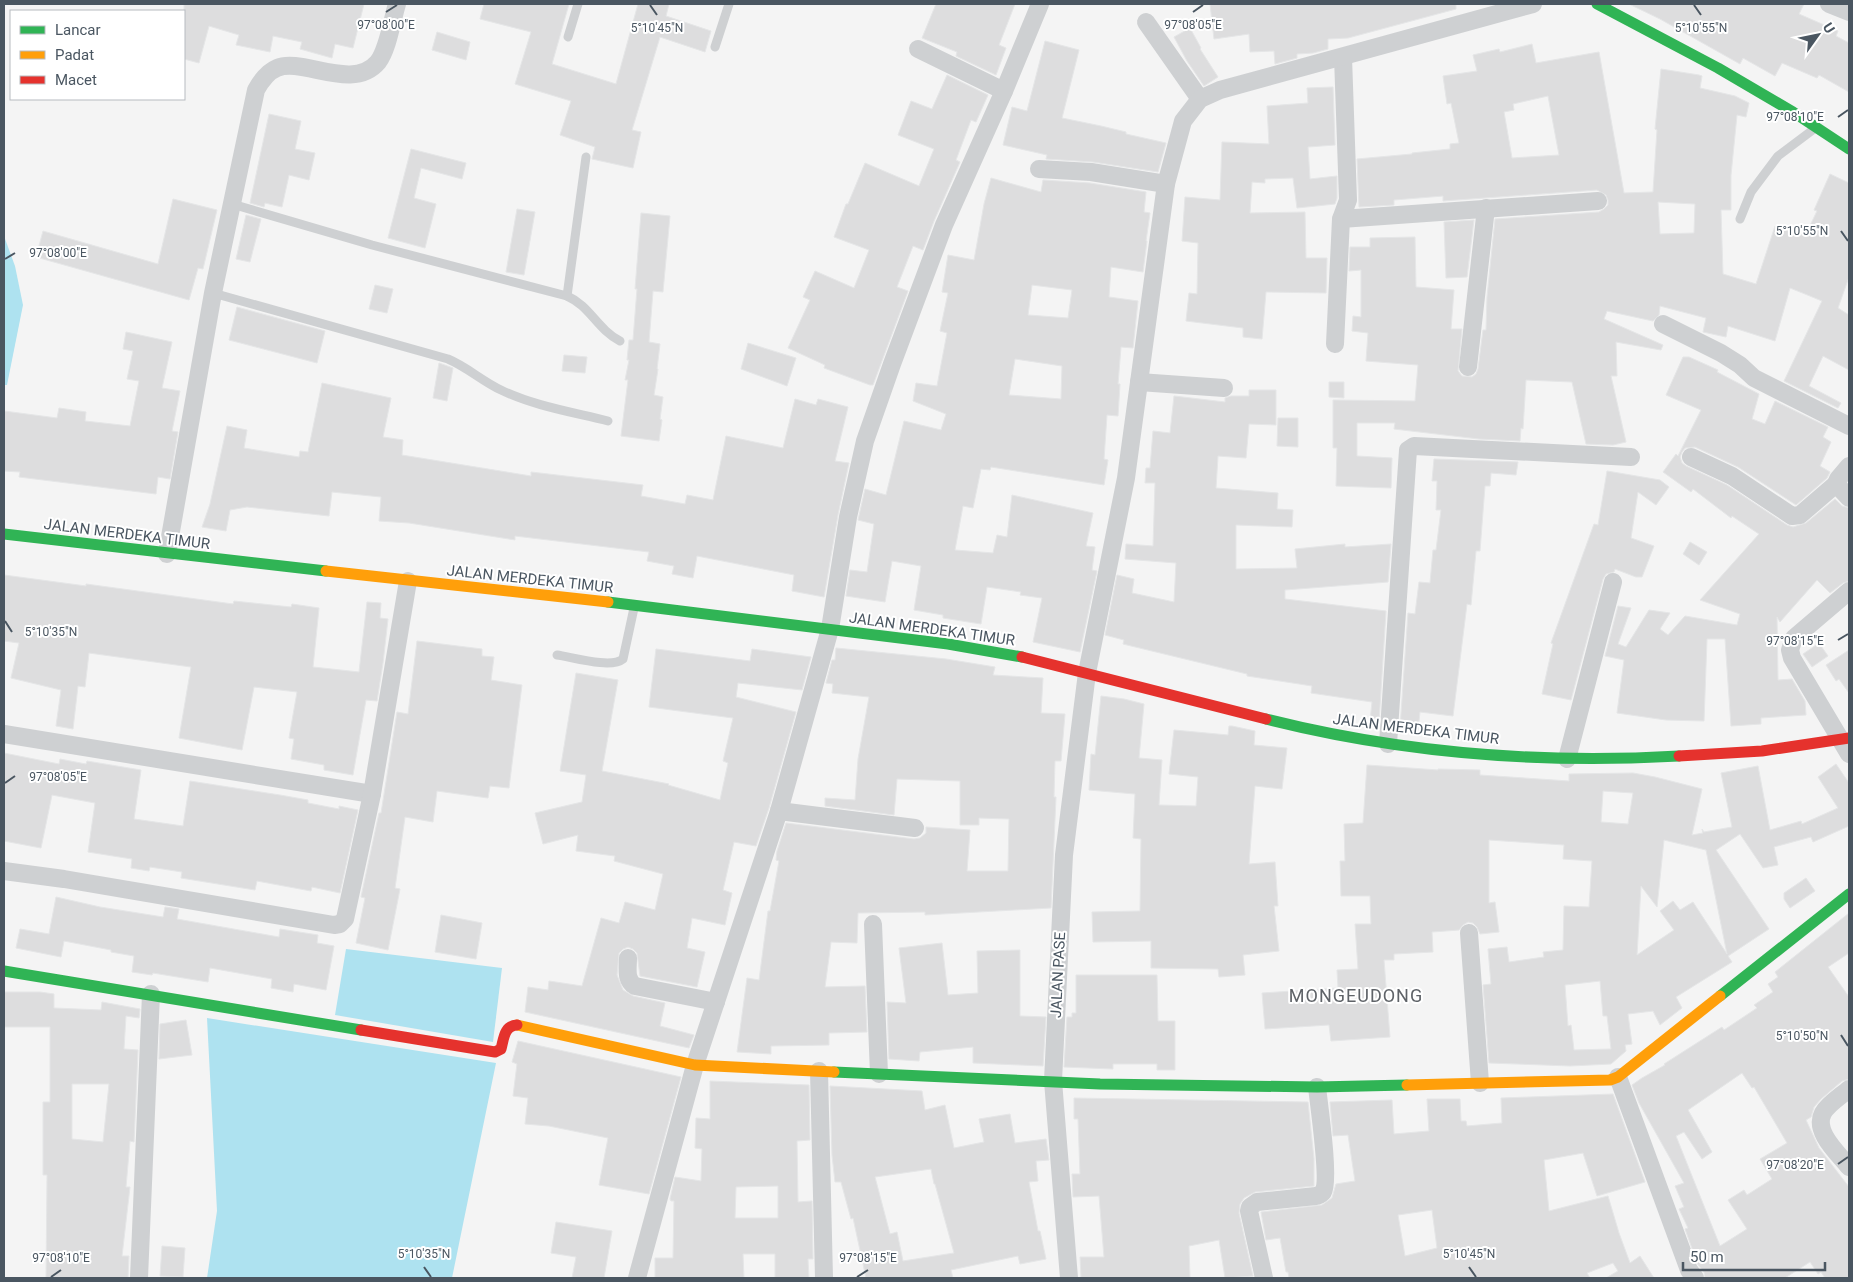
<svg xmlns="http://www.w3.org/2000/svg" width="1853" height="1282" font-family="Roboto,sans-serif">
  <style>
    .water { fill: #aee2f0 }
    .building { fill: #ddddde; stroke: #e5e6e7; fill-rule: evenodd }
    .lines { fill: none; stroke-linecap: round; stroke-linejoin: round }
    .lane { stroke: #ced0d2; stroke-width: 9 }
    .street { stroke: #ced0d2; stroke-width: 18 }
    .fast { stroke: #30b455; stroke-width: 11 }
    .slow { stroke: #ff9f0a; stroke-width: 11 }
    .jam { stroke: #e5322d; stroke-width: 11 }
    .ticks { fill: none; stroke: #4a5661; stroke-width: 2 }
    .labels { text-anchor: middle; stroke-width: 4; stroke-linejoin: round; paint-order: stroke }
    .street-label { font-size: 15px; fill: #4a5661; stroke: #fff }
    .quarter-label { font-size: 18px; letter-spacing: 1px; fill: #5f6368; stroke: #fff }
    .ticks-label { font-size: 12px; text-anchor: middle; fill: #4a5661; stroke: #fff; stroke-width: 4; stroke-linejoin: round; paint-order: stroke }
  </style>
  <rect width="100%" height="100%" fill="#f4f4f4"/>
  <g class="water">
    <path d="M4,236L15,266L23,305L7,385H4Z"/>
    <path d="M346,949L502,968L493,1042L335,1015Z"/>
    <path d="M207,1018L496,1063L452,1278H207L217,1211Z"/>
  </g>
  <g class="building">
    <path d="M184,4H364L353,48L335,44L332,58L300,49L302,42L273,36L270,52L236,45L239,35L209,26L199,63L184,59Z"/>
    <path d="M484,4H569L552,64L616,84L638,4H669L666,16L711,31L705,52L660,37L632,130L641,132L633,168L592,159L595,147L560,135L571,101L515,84L531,32L480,19Z"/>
    <path d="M936,4H1015L999,45L1006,48L996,75L956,56L957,52L922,38Z"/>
    <path d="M1210,4H1456V9L1348,38L1328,39V49L1313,53L1297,54V58L1275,64L1274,51L1250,52L1249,34L1214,39Z"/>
    <path d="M1629,4H1804L1799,14L1838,31L1836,36L1849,43V92L1819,75L1817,78L1782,63L1775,76L1743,58L1740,64L1660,19Z"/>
    <path d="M1190,28L1201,48L1200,49L1218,77L1204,86L1187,61L1174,37Z"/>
    <path d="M437,32L470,42L466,60L432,50Z"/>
    <path d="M1045,41L1079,50L1062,118L1101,126L1126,132V134L1166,143L1158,172L1093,162L1046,159L1047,155L1003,145L1012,107L1027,111Z"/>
    <path d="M1532,44L1536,63L1599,52L1624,193L1653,192L1657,130L1655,129L1661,69L1699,75L1702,76L1700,88L1735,96L1749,103L1746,117L1737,115L1731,175V210H1721L1723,274L1756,284L1775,226L1805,236L1817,211L1814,210L1830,174L1849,183V277L1838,308L1849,315V370L1823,356L1809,386L1841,403L1838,408L1784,381L1822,301L1805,294L1790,288L1775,341L1728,326L1726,337L1703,332L1706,318L1660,306L1659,315L1653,321L1607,311L1604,319L1663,345L1661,350L1616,342L1617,376H1611L1626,442L1613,445L1586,444L1572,382L1526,380L1523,429L1521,428L1520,441L1479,439L1394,429L1395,423H1357V456L1392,458L1391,488L1336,486L1337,448H1333V400L1415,401L1418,365L1366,361L1368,333L1352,331L1353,316L1361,317V270L1349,271L1350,247H1370V238L1415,237L1416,287L1454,290L1451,329H1462L1458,371L1462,376L1472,377L1476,374L1478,369L1483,330H1486L1487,297L1495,219L1599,212L1604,209L1608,205V200L1606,195L1597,190L1443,201V196L1394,200V205L1359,207L1357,159L1412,154V153L1450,149V144L1459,143L1451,103L1447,104L1443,76L1477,71L1473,55L1499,49L1500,52ZM1548,96L1559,155L1512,158L1504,112L1514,110L1513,104ZM1658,202L1695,204L1694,233L1660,234Z"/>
    <path d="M947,75L988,95L976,122L971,120L956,160L960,162L934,221L923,250L913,246L897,287L908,291L873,385H870L824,368L825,365L788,348L810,300L803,297L815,271L854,288L869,250L834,237L846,204H848L865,163L919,186L934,149L898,135L911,101L932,109Z"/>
    <path d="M1333,87L1335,145L1308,147L1310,179L1337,176V198L1335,204L1297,208L1293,178L1265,179V183L1252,182L1250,213L1305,212L1306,258H1327L1326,293L1266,292L1262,339L1243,337V328L1186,321L1189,293L1197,294L1198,243L1182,241L1185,197L1220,200L1222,142L1269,144L1267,106L1308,103L1307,88Z"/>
    <path d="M269,114L301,121L295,149L315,153L309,180L289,175L282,207L265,203L264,207L250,203Z"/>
    <path d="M411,149L466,163L462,179L421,168L414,198L436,204L425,248L388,238Z"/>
    <path d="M991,178L1041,192L1043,180L1090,183L1146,192L1144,212L1150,213L1146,241H1147L1143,272L1111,267L1109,297L1138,301L1133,348L1121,347L1118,384H1120L1118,416L1107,415L1104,459L1108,460L1104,485L991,467L990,470L981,469L973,508L963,506L955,550L993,553L997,535L1007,537L1012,495L1093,513L1086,546L1095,547L1092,570L1097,571L1080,652L1033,642L1042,598L1020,595L1021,592L987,587L981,624L943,618V615L914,610L921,566L892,561L885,602L846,596L850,570L867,572L874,524L858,520L865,489L886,495L904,421L941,430L946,414L913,401L916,383L937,386L947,333L940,331L948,293L942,292L948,255L974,260L984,204ZM1032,285L1072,290L1068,318L1028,315ZM1015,359L1062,366L1061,399L1009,395Z"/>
    <path d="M173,199L217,210L203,269L198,268L189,300L36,257L43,231L158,264Z"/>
    <path d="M517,209L535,212L524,275L506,272Z"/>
    <path d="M641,213L670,216L663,292L653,291L649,342L660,344L657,369H658L654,395L663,397L660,419L662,420L659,441L621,436L628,380H625L629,360H627L629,340H633L637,289H635Z"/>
    <path d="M246,215L261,219L250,262L236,259Z"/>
    <path d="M1474,220L1467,277L1446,278L1444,222Z"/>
    <path d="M375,285L393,289L387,313L369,309Z"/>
    <path d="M237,307L325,331L317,363L229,340Z"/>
    <path d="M126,332L172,342L162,388L180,391L172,431L178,432L170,479L158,477L156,494L19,477L20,472L4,471V411L57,418L59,408L86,412L85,421L130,426L139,381L127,379L133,351L123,349Z"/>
    <path d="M748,343L796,358L787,386L741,369Z"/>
    <path d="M564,355L587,357L585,373L562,371Z"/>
    <path d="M1683,357H1689L1718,370L1717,372L1759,394L1752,419L1765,424L1775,401L1828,427L1823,437L1831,442L1820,466L1830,472L1827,478L1796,505L1738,467L1695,447L1685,448L1682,452L1680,457L1682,463L1686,466L1727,485L1787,525L1793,527L1806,523L1835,499L1842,506L1849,508V581L1843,583L1830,593L1817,580L1780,622L1777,617L1778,680L1792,679L1805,701L1806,715L1761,718V724L1731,726L1725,639H1707L1704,721L1666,720L1617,713L1624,660L1605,656L1618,606L1631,608L1618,644L1626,647L1649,610L1670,613L1660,629L1668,635L1685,616L1737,625L1740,614L1700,600L1759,534L1732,516L1731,518L1693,489L1691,492L1663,472L1676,454L1678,456L1701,410L1666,395Z"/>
    <path d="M439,363L453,368L447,401L433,398Z"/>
    <path d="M1329,382H1344V398L1329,397Z"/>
    <path d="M322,383L391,398L383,437L403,440L402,455L531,476V472L643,485L641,496L685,504L687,495L713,500L726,436L783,448L795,399L816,405L818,399L848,407L835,461L849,463L838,515L824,597L792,591L794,575L697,556L693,578L672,574L674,566L647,561L649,552L515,536V540L409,523L379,521L381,497L332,492L329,516L247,507L230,510L226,531L202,527L210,504L227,426L247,430L244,448L299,457L300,451L308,452Z"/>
    <path d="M1249,390H1276V425L1249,424L1246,458L1218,456L1216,488L1278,493L1277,509L1293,510L1292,527L1236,525V569L1297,568L1295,549L1345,544V547L1391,544L1388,582L1285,590V599L1386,611L1379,722L1370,721L1372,702L1311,693L1312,686L1247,676V674L1123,644L1124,640L1105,635L1117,575L1134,579L1132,593L1174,602L1176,563L1125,559L1126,544L1153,546L1155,483H1145L1146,468H1150L1153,431L1170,433L1174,396L1225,402V398L1231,396H1249Z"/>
    <path d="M1278,418H1298V447L1277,446Z"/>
    <path d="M1434,459L1518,462L1516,475L1491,473L1490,486H1485L1480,551H1476L1471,605L1467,604L1453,716L1420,712L1418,730L1400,728L1408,613L1415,614L1419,582L1430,583L1433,550H1436L1441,510H1436L1437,481H1432Z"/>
    <path d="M1607,471L1660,480L1669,487L1656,505L1638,492L1631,538L1654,546L1642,577H1636L1615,569L1614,572L1606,574L1603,579L1571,700L1542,694L1553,644L1551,643L1594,524L1598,525Z"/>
    <path d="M1690,542L1707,552L1699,565L1683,554Z"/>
    <path d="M4,575L86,586V584L233,604L234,601L291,607L292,604L319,608L313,667L359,672L367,602L381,603L380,618L388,619L383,663L377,701L366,700L353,775L324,770V765L291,759L294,739L289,738L297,692L254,687L242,750L179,738L191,667L89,653L85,687L78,686L73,729L56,726L61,690L11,678L19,643L4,641Z"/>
    <path d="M417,641L482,649V656L494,657L491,680L522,685L509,788L490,786L488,798L437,791L433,822L405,817L395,888L400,889L388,950L356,943L365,898L361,897L379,813H381L397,712L408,714Z"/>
    <path d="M1819,643L1828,656L1812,667L1803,654Z"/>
    <path d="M836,648L946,659L995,667L993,675L1043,678L1041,713L1065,714L1061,761H1055L1054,797H1056L1051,908L925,915V912L858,913L857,943L831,942L825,987L865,986L867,1032L829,1033V1045L771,1046V1054L737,1052L747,978L759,980L768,911H770L779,861L776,860L777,851L786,823L914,839L920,838L926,833V827L970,830L967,871H1008L1009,819L979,818V825H960V781L897,779L894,815L825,806V798L855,800L858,759L869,697L832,693L833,684L826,683L832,660H835Z"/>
    <path d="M656,649L750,661L752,649L811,657L802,690L738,683L736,697L796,712L769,808L756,846L734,842L723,890L732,893L725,925L692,918L687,948L705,952L697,987L640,976L637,953L633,949L628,947L623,949L619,953L617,975L623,990L633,996L665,1003L660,1026L694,1035L689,1048L525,1012L528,987L548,990L549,981L582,986L601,918L619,923L625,902L655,910L663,874L614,861L615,856L576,851L578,835L543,844L535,813L582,802L586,775L560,771L576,673L618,680L602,771L669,784L668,785L720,800L728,763L723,761L733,718L649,707Z"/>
    <path d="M1849,650V693L1839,679L1836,681L1826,665Z"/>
    <path d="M1101,696L1124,699L1144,704L1139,758L1162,760L1159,805L1196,806L1198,777L1169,774L1174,730L1228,735L1229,726H1232L1255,731L1254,745L1287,748L1282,789L1255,786L1249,864L1275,862L1278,906H1274L1279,951L1243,955L1245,975L1219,977L1218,969L1151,968V941L1093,942L1092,912L1140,911L1141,839L1133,838L1135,794L1089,790L1091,754L1095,755Z"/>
    <path d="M4,753L59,764L60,759L86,764L87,761L141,770L134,819L183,826L190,781L280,795L308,800V803L339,809V806L358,810L340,893L312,887L311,891L257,881L255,890L181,878L182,872L150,867L149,871L131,868L132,859L88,852L95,803L52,795L41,848L4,841Z"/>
    <path d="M1836,764L1849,783V826L1813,842L1811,837L1774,847L1778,865L1763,868L1740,834L1716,850L1769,929L1728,956L1732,962L1676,997L1682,1008L1660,1025L1653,1011L1628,1014L1632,1044L1625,1045L1626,1051L1611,1064L1570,1066L1489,1063L1483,985L1491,984L1488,949L1507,947L1509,962L1544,957L1543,952L1563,950L1564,906L1589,907L1592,861L1563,859L1564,845L1489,840V903L1495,902L1499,932L1480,934L1477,927L1473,923L1468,922L1463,925L1459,930L1432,932L1433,952L1394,954V960H1384L1390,1037L1331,1041L1329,1025L1265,1029L1262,993L1338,988L1337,970L1358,969L1355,924H1371L1370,896H1341L1340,861H1345L1344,824L1363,823L1367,765L1438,770V769L1480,770V775L1569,781V774L1633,773L1655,777L1702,789L1692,835L1703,833L1702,829L1704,832L1732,827L1721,773L1758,766L1770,830L1801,821L1802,824L1838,808L1818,777ZM1603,791L1633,793L1628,824L1601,822ZM1664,840L1706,850L1727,954L1693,902L1680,910L1673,901L1660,911L1674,930L1637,955L1641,886L1657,907ZM1600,981L1603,1016H1607L1611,1049L1574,1050L1571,1025L1568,1026L1565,985Z"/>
    <path d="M1806,878L1815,891L1790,908L1784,899V893Z"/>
    <path d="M56,897L100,907L163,917L165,907L179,909L177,919L279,937L280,929L318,935L317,943L334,946L326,990L294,984L293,992L271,988L272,979L210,968L208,982L153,973L152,975L132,972L134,956L111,952V950L64,941L61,957L16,948L20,929L49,934Z"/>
    <path d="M1849,913V953L1828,967L1849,997V1079L1842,1081L1821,1099L1814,1107L1811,1117L1806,1120L1819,1148L1849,1187V1278H1825L1821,1272L1818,1274L1810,1262L1785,1278H1705L1704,1272L1698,1265L1685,1229L1688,1228L1679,1209L1684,1207L1675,1186L1684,1183L1639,1103L1632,1085L1642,1078L1665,1065L1664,1064L1722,1027L1724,1030L1757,1008L1754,1005L1773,992L1768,984L1778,977L1775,972ZM1742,1073L1752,1088L1754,1087L1787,1143L1760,1159L1772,1179L1747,1195L1744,1190L1728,1200L1747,1229L1720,1246L1676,1136L1684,1132L1702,1159L1712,1152L1688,1110Z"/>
    <path d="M441,915L482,923L476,959L435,952Z"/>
    <path d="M942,943L948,995L978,993L977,951L1020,950V1016L1046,1017L1043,1066L973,1063V1047L920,1052L919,1061L889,1059L887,1002L906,1003L899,948Z"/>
    <path d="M1076,975H1157L1158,1021H1175V1070H1157V1064H1113V1069L1064,1067L1067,1017H1072V1013H1076Z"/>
    <path d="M4,992H40L54,994V1008L101,1010L102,1002L140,1009L139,1018L126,1016L124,1049L138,1050L134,1142L130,1141L126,1187H130L122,1256H129L128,1278H46L47,1175H43V1102H50V1027H4ZM72,1084H109L103,1142L72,1139Z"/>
    <path d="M186,1020L192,1055L159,1059L160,1024Z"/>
    <path d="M518,1041L681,1077L649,1194L599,1185L608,1138L549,1126L525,1124L528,1098L513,1096L517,1064L512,1062Z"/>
    <path d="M710,1081L809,1085L810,1140L797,1141L798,1202L812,1201L813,1259H808L809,1278H775V1254H743L744,1278H655V1258H673L674,1201H671L670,1199L675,1177L701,1181L702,1149L695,1148L696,1118L710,1119ZM778,1186V1218H735L736,1187Z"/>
    <path d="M830,1086L922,1091L925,1110L945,1105L954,1148L984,1142L979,1119L1010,1114L1015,1143L1046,1139L1049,1160L1036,1161L1038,1181L1029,1182L1038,1231H1040L1046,1259L1020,1264L1018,1256L951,1270L953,1278H866L853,1218L851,1219L841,1182H835L832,1155ZM931,1169L934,1184H935L954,1253L903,1261L897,1232L890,1234L875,1177Z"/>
    <path d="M1613,1094L1645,1182L1597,1196L1583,1153L1544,1160L1549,1211L1608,1196L1619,1233L1630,1263L1640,1256L1654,1278H1606L1618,1271L1613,1263L1587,1273L1590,1278H1289L1288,1272H1286L1280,1238L1266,1240L1261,1212L1322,1205L1332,1198L1336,1184L1355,1181L1348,1135L1333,1136L1330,1102L1392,1100L1394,1134L1429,1131L1427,1099H1460L1461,1121H1466L1467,1126L1502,1123L1501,1098ZM1432,1210L1437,1248L1405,1256L1398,1215Z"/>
    <path d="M1074,1098L1308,1102L1314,1159V1186L1255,1192L1244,1198L1240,1204L1239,1213L1253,1276L1225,1278L1219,1240L1189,1246L1190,1278H1081L1080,1257H1104L1099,1196L1073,1197L1072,1174H1080L1078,1119H1074Z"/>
    <path d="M556,1222L612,1231L604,1278H572L576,1257L551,1253Z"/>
    <path d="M162,1246L185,1248L183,1277L160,1276Z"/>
  </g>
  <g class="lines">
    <g class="lane">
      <path d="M568,37L578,4"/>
      <path d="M715,47L729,4"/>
      <path d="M232,204L372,245L567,296C590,306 597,329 620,341"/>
      <path d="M1740,219L1751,192L1778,156L1814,129"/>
      <path d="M213,293L448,359C467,367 482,381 501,390C534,406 572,412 608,421"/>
      <path d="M567,296L586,157"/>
      <path d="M557,655C572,657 611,669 623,659L634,608"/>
    </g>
    <g class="street">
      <path d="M1829,4L1849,12"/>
      <path d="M1146,22L1200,99"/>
      <path d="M918,49L1004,91"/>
      <path d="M1039,169L1091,172L1166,184"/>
      <path d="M1341,219L1348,200L1343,57"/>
      <path d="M1663,324L1721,353L1740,365L1754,378L1849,426"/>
      <path d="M1335,344L1341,219L1598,201"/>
      <path d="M1468,367L1486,208"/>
      <path d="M1139,382L1224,388"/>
      <path d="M1691,457L1732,476L1792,516L1800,515L1836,484"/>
      <path d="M1849,466L1838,479L1836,484L1849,498"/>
      <path d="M167,554L213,293L256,90C261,81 267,72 277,68C302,57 353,92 378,62C388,49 392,20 397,4"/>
      <path d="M1849,591L1794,638L1790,650L1792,658L1849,754"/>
      <path d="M4,734L372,794"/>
      <path d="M1388,744L1408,450L1414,446L1631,457"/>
      <path d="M1567,759L1613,582"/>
      <path d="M779,811L915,828"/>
      <path d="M4,871L64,879L334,925L340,924L345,919L372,794L408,581"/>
      <path d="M873,924L879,1074"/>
      <path d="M1469,933L1480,1083"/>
      <path d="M628,958C628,968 625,980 635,986L716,1002"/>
      <path d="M819,1071L824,1278"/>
      <path d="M1618,1077L1689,1270L1695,1278"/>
      <path d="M1849,1089C1841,1096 1828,1104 1823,1113C1813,1132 1839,1154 1849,1167"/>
      <path d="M139,1278L151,994"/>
      <path d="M637,1278L695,1065L779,811L830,629L848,517L865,441L892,364L944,225L1004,91L1040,4"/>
      <path d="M1069,1278L1053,1081L1064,855L1087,673L1126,478L1166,184L1183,121L1200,99L1220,90L1533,4"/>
      <path d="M1264,1278L1249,1211L1250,1207L1257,1202L1316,1196C1319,1195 1321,1195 1323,1192C1330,1181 1319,1105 1317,1087"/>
    </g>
    <g class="fast">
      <path d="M1597,4L1718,68L1793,112L1849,149"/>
      <path d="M4,534L326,571"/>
      <path d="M608,602L948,644L1022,657"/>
      <path d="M1266,719C1401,753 1540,764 1679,756"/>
      <path d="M4,971L361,1030"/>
      <path d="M1720,996L1849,894"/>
      <path d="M834,1072L1100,1084L1317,1087L1407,1085"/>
    </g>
    <g class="slow">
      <path d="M326,571L608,602"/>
      <path d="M517,1025L695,1065L834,1072"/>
      <path d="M1407,1085L1610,1080L1618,1077L1720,996"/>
    </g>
    <g class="jam">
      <path d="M1022,657L1266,719"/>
      <path d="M1679,756L1762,751L1849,738"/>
      <path d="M361,1030L495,1052L501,1049C504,1038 504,1026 517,1025"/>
    </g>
  </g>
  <path class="ticks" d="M650,5L657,15M1694,5L1701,15M386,12L397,5M1193,12L1203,5M1838,117L1848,110M1841,231L1848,241M5,259L15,253M5,621L12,632M1838,640L1848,634M5,783L15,776M1841,1035L1848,1046M1838,1164L1848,1157M424,1267L431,1277M1469,1267L1476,1277M51,1277L61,1270M857,1277L868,1270"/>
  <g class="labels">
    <g class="street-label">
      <text transform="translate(127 534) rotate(7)" y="5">JALAN MERDEKA TIMUR</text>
      <text transform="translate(530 579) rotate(6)" y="5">JALAN MERDEKA TIMUR</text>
      <text transform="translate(932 629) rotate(8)" y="5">JALAN MERDEKA TIMUR</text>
      <text transform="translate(1416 729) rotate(7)" y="5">JALAN MERDEKA TIMUR</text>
      <text transform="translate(1058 975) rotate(-87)" y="5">JALAN PASE</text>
    </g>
    <g class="quarter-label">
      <text x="1356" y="1002">MONGEUDONG</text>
    </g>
  </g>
  <g class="ticks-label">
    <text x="386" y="29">97°08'00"E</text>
    <text x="1193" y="29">97°08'05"E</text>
    <text x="657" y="32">5°10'45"N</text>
    <text x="1701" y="32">5°10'55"N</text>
    <text x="1795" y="121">97°08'10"E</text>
    <text x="1802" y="235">5°10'55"N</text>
    <text x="58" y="257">97°08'00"E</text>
    <text x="51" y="636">5°10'35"N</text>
    <text x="1795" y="645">97°08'15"E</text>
    <text x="58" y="781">97°08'05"E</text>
    <text x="1802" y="1040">5°10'50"N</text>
    <text x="1795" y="1169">97°08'20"E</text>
    <text x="424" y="1258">5°10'35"N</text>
    <text x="1469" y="1258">5°10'45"N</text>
    <text x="61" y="1262">97°08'10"E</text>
    <text x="868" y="1262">97°08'15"E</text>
  </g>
  <rect width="1853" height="1282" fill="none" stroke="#4a5661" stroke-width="10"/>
  <rect x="10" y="10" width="175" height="90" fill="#ffffff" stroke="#b7bbc0"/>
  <rect x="20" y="26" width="25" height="8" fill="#30b455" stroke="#b7bbc0"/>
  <text x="55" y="35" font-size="15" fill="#4a5661">Lancar</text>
  <rect x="20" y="51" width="25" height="8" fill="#ff9f0a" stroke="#b7bbc0"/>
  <text x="55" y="60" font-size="15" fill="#4a5661">Padat</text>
  <rect x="20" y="76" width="25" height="8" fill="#e5322d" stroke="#b7bbc0"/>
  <text x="55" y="85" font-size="15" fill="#4a5661">Macet</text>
  <g transform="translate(1818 35) rotate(57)" stroke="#ffffff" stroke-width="4" paint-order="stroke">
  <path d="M0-4L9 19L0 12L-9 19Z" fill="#4a5661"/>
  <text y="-8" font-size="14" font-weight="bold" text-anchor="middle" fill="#4a5661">U</text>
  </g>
  <path d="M1683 1262v8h142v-8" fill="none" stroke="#4a5661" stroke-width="2.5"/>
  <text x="1690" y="1262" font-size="15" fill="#4a5661" stroke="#ffffff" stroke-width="4" paint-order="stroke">50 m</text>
</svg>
